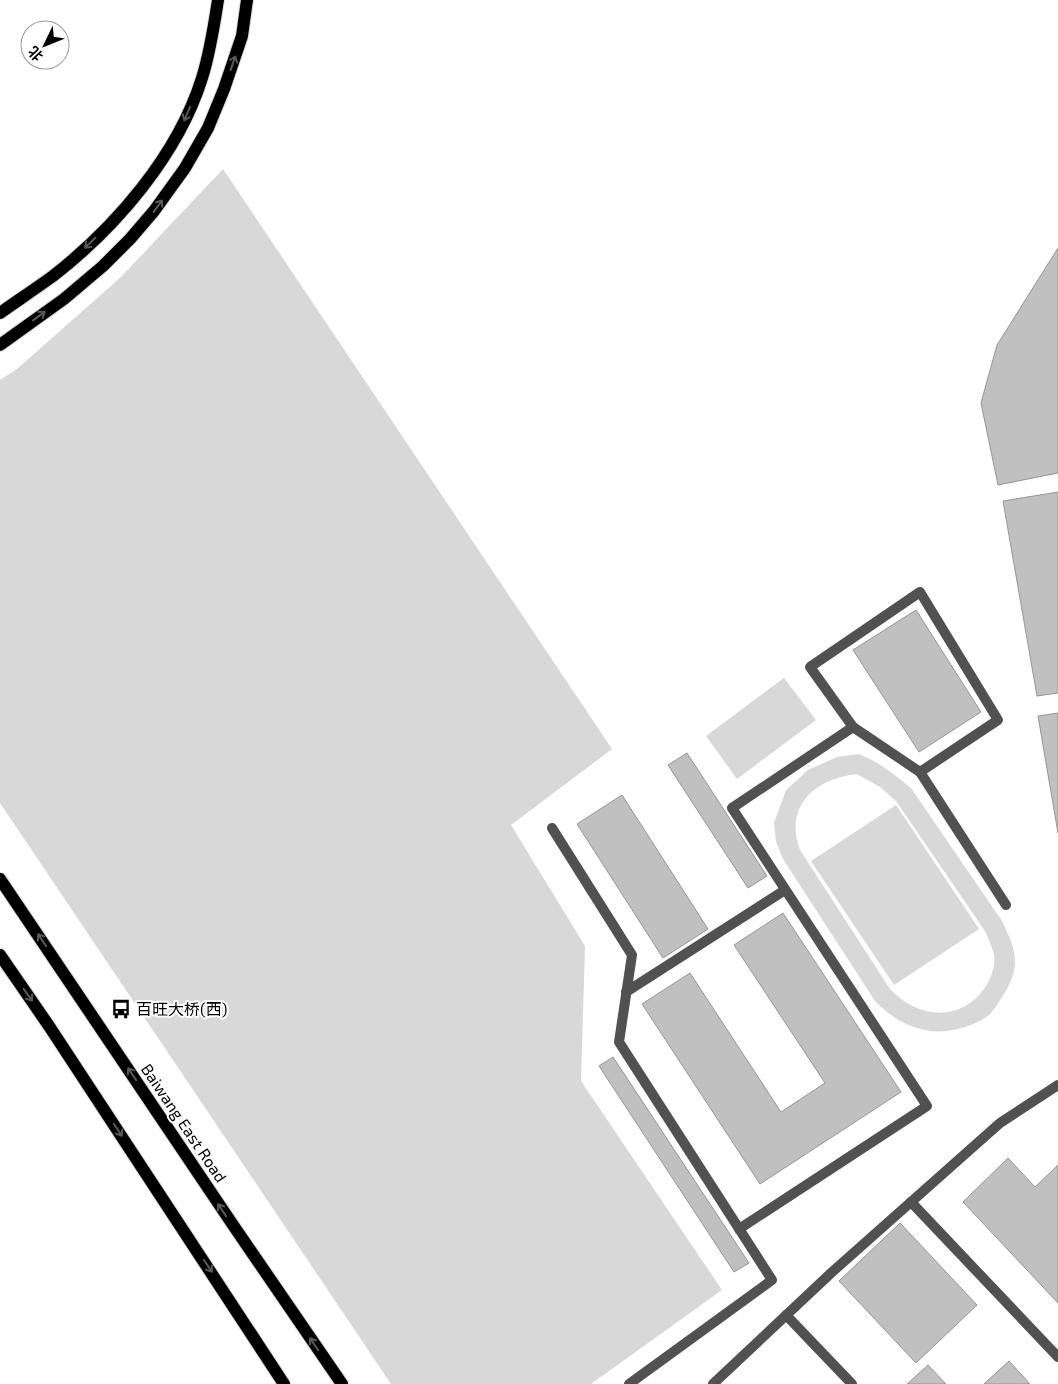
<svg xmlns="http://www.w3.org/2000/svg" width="1058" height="1384" font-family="'Exo 2','Noto Sans SC',sans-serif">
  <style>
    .green { fill: #d8d8d8; fill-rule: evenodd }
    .building { fill: #c0c0c0; stroke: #959595 }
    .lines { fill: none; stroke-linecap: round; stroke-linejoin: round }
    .primary-casing { stroke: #dbdbdb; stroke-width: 14 }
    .lane { stroke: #515151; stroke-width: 10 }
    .primary { stroke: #000; stroke-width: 12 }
    .oneway { stroke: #595959 }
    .labels { text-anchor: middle; stroke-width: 4; stroke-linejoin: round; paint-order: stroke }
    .poi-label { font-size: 16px; fill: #000; stroke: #fff; text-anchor: start }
    .street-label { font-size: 16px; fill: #000; stroke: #fff }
  </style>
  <rect width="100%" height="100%" fill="#fff"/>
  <g class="green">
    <path d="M223,169L612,749L511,825L585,946L581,1081L722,1290L591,1384H391L0,803V380L17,369L121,277Z"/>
    <path d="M784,678L816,720L737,779L706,736Z"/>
    <path d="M859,754C879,762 894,774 911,788L1002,921C1008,934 1016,949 1015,965C1014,976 1007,991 1000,1000C997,1005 993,1011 989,1015C982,1021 970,1026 961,1028C928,1038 898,1025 875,1001L783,859L776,842L774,823L786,790L808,770L837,757ZM857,774L880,787L896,801L985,931C989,941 996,953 994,964C993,973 989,982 984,989C959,1023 917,1018 890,989L800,850C784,806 814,779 857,774Z"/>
    <path d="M896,805L979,929L894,985L811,861Z"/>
  </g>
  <g class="building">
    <path d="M1058,248V473L998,485L981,403L997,345Z"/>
    <path d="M1058,492V693L1037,696L1003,501Z"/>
    <path d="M916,610L981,712L919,752L853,650Z"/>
    <path d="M1058,713V833L1038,716Z"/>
    <path d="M687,753L767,876L748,888L668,765Z"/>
    <path d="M622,795L708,929L663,958L577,824Z"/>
    <path d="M783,913L901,1092L760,1184L642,1004L690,973L781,1112L825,1083L734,945Z"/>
    <path d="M613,1057L749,1263L734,1272L599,1066Z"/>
    <path d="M1008,1158L1035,1187L1058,1165V1303L963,1202Z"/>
    <path d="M900,1223L977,1305L916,1363L839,1281Z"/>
    <path d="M1009,1361L1030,1384H984Z"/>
    <path d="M928,1365L946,1384H907Z"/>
  </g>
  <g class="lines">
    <defs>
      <g id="primary">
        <path d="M0,313C17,301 35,289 53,276C116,227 178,155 202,78C210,53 214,26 218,0"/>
        <path d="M0,345L64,299L103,266L130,239L154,211L185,168L208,128L224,89L242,36L247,0"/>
        <path d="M0,879L233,1225L342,1384"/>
        <path d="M0,955L49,1026L284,1384"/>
      </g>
    </defs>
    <use href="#primary" class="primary-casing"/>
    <g class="lane">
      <path d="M853,727L920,772L1006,905"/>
      <path d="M552,828L632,955L619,1042L772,1280L629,1384"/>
      <path d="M626,992L785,890"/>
      <path d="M911,1202L1058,1357"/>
      <path d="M739,1229L927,1106L732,808L853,727L810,667L920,592L998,720L920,772"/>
      <path d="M786,1315L852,1384"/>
      <path d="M713,1384L831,1273L1000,1123L1058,1085"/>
    </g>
    <use href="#primary" class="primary"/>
  </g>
  <defs><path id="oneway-shaft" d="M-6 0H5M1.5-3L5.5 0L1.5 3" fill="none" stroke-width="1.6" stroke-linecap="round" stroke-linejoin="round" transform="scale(1.25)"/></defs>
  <g class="oneway">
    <use href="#oneway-shaft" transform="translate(233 63) rotate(-71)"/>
    <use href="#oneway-shaft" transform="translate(187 114) rotate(114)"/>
    <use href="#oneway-shaft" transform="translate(158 206) rotate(-54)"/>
    <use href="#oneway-shaft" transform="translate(90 243) rotate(136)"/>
    <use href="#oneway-shaft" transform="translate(39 316) rotate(-36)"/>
    <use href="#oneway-shaft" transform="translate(42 940) rotate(-124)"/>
    <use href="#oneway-shaft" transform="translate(28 995) rotate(55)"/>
    <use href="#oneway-shaft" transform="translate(132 1074) rotate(-124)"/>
    <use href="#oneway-shaft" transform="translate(118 1130) rotate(56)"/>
    <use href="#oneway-shaft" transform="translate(222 1210) rotate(-124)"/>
    <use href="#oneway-shaft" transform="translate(208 1266) rotate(56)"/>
    <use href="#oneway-shaft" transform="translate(314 1344) rotate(-124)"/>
  </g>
  <defs>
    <symbol id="bus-bare" viewBox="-9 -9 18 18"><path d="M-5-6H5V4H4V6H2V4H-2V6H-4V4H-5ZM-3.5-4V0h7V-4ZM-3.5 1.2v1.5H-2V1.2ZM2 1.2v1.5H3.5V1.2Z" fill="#000" stroke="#fff" stroke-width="2.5" paint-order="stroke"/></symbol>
  </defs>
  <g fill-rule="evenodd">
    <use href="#bus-bare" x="107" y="995" width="28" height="28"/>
  </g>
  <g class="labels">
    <g class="poi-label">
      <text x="136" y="1015">百旺大桥(西)</text>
    </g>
    <g class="street-label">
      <text transform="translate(184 1123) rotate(56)" y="6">Baiwang East Road</text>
    </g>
  </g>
  <g transform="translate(45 45) rotate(227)"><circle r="24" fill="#ffffff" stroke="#999999"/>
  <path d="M0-4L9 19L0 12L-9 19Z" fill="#000000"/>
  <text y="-8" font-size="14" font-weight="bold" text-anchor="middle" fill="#000000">北</text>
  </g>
</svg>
